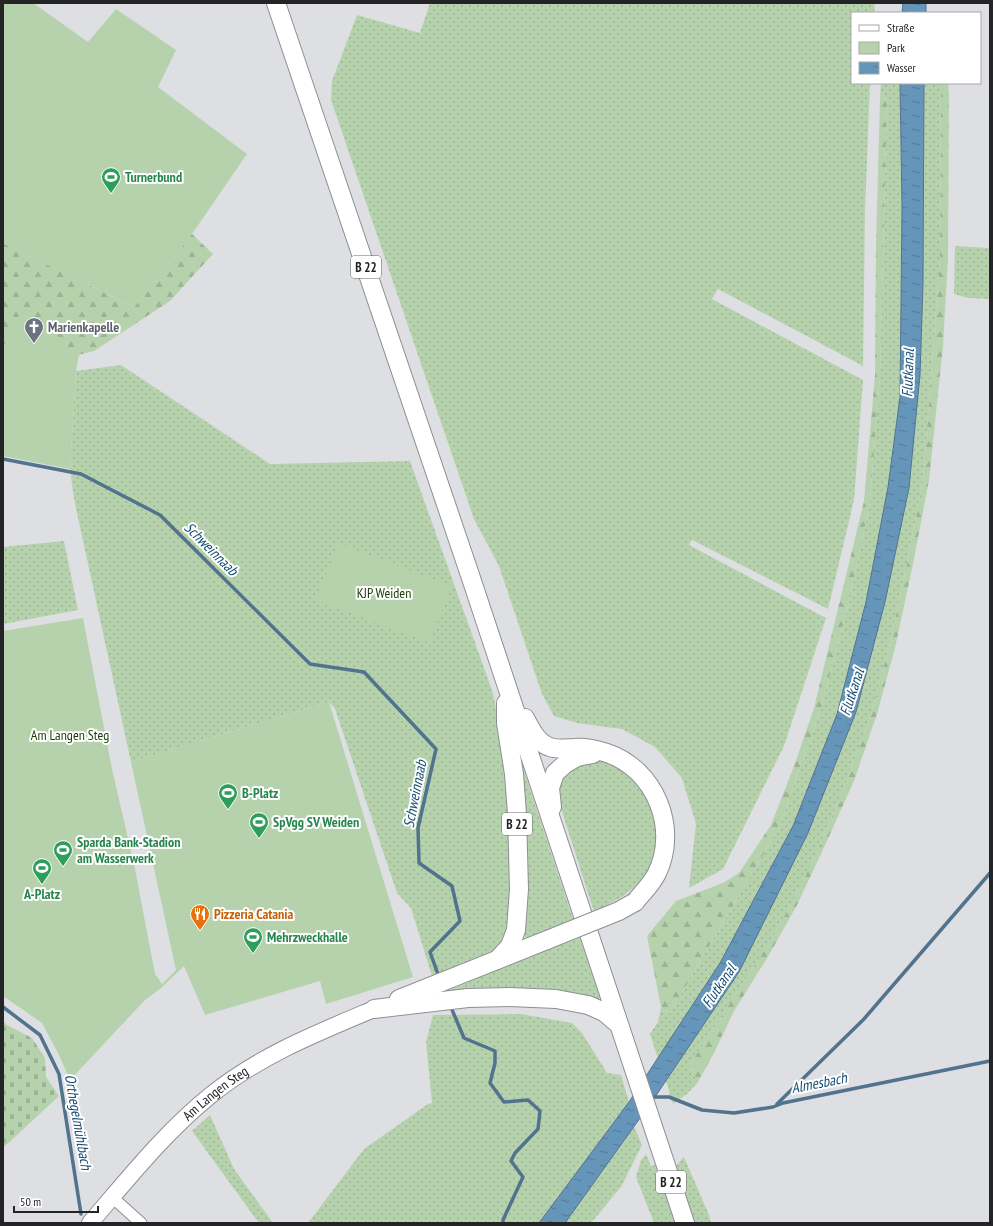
<svg xmlns="http://www.w3.org/2000/svg" width="993" height="1226" font-family="'PT Sans Narrow',sans-serif">
  <style>
    .grass { fill: url(#grass-dots) }
    .forest { fill: url(#forest-firs) }
    .cemetery { fill: url(#cemetery-stones) }
    .park { fill: #b6d2ad }
    .water { fill: url(#water-ripples); stroke: #52738e }
    .lines { fill: none; stroke-linecap: round; stroke-linejoin: round }
    .stream { stroke: #52738e; stroke-width: 3.5 }
    .street-casing { stroke: #8e8f93; stroke-width: 13 }
    .secondary-casing { stroke: #8e8f93; stroke-width: 18 }
    .primary-casing { stroke: #8e8f93; stroke-width: 20 }
    .street { stroke: #fff; stroke-width: 11 }
    .secondary { stroke: #fff; stroke-width: 16 }
    .primary { stroke: #fff; stroke-width: 18 }
    .primary-bridge-casing { stroke: #8e8f93; stroke-width: 20; stroke-linecap: butt }
    .primary-bridge { stroke: #fff; stroke-width: 18 }
    .labels { text-anchor: middle; stroke-width: 4; stroke-linejoin: round; paint-order: stroke }
    .shield { fill: #fff; stroke: #666667; stroke-width: 1 }
    .shield-label { font-size: 13px; font-weight: bold; fill: #242426 }
    .leisure-label { font-size: 14px; font-weight: bold; fill: #27864d; stroke: #fff; text-anchor: start }
    .worship-label { font-size: 14px; font-weight: bold; fill: #5b616d; stroke: #fff; text-anchor: start }
    .park-label { font-size: 14px; fill: #183b0a; stroke: #fff }
    .food-label { font-size: 14px; font-weight: bold; fill: #c56008; stroke: #fff; text-anchor: start }
    .street-label { font-size: 14px; fill: #242426; stroke: #fff }
    .water-label { font-size: 15px; font-style: italic; fill: #164d73; stroke: #fff }
  </style>
  <defs>
    <pattern id="grass-dots" width="8" height="8" patternUnits="userSpaceOnUse"><rect width="8" height="8" fill="#b6d2ad"/><path d="M2 2h.1M6 6h.1" fill="none" stroke="#9cb495" stroke-width="1.8" stroke-linecap="round"/></pattern>
    <pattern id="forest-firs" width="22" height="20" patternUnits="userSpaceOnUse"><rect width="22" height="20" fill="#b6d2ad"/><path d="M5 1l3.5 6h-7zM16 11l3.5 6h-7z" fill="#9cb495"/></pattern>
    <pattern id="cemetery-stones" width="16" height="16" patternUnits="userSpaceOnUse"><rect width="16" height="16" fill="#b6d2ad"/><path d="M2 7V4a2 2 0 0 1 4 0v3zM10 15v-3a2 2 0 0 1 4 0v3z" fill="#9cb495"/></pattern>
    <pattern id="water-ripples" width="26" height="14" patternUnits="userSpaceOnUse"><rect width="26" height="14" fill="#6695ba"/><path d="M2 4q2-2 4 0t4 0M15 11q2-2 4 0t4 0" fill="none" stroke="#547997"/></pattern>
  </defs>
  <rect width="100%" height="100%" fill="#dedfe3"/>
  <g class="grass">
    <path d="M430,3H875L874,13H852V83H870L865,210L863,366L718,289L712,299L863,380L854,500L828,609L692,540L689,545L826,618L784,746L723,869L689,888L696,824L682,778L655,747L622,729L577,723L554,716L542,694L499,566L474,519L331,100L332,81L357,15L420,33Z"/>
    <path d="M881,83H900L902,207L900,397L888,487L866,602L837,713L793,826L720,963L658,1059L650,1034L658,1022L661,1007L669,1014L779,828L821,709L849,602L870,501L880,376L887,99L880,97Z"/>
    <path d="M924,83H941L940,259L923,480L907,564L889,647L871,714L847,780L817,852L792,903L762,954L689,1066L698,1082L688,1093L673,1104L666,1081L739,972L808,833L856,712L885,602L909,488L920,375L923,284Z"/>
    <path d="M955,246L990,248V299L968,298L954,294Z"/>
    <path d="M121,365L270,464L410,461L493,693L506,763L512,910L504,944L492,952L432,976L411,908L397,893L335,709L329,702L131,762L74,499L70,469L76,371Z"/>
    <path d="M64,541L78,610L3,624V547Z"/>
    <path d="M516,747L573,919L528,938L524,936V933Z"/>
    <path d="M594,759L617,765L636,780L650,801L657,821V845L652,864L643,880L622,897L594,912L559,802L560,785L566,771Z"/>
    <path d="M580,938L600,997L598,1002L441,994L515,962Z"/>
    <path d="M521,1014L572,1023L582,1033L607,1073L621,1075L629,1102L539,1223H308L364,1149L428,1104L432,1103L426,1042L433,1015Z"/>
    <path d="M210,1115L234,1169L273,1223H259L192,1131Z"/>
    <path d="M634,1126L642,1145L621,1187L591,1223H565Z"/>
    <path d="M646,1154L651,1166L655,1165L675,1223H654L636,1177L641,1160Z"/>
    <path d="M684,1157L709,1215L711,1223H693L674,1168Z"/>
  </g>
  <g class="forest">
    <path d="M941,83H948L949,95L948,259L943,346L929,480L913,564L895,648L877,714L854,781L821,854L797,905L769,955L734,1011L714,1053L698,1082L689,1066L762,954L792,903L817,852L847,780L871,714L889,647L907,564L923,480L940,259Z"/>
    <path d="M880,97L887,99L880,376L870,501L849,602L821,709L779,828L669,1014L661,1007L647,936L676,901L723,883L739,873L771,825L794,766L814,708L864,501L875,375L876,246Z"/>
    <path d="M192,234L213,254L170,301L94,351L70,357L3,347V243L134,307Z"/>
  </g>
  <path class="cemetery" d="M3,1021L7,1025L32,1038L45,1058L46,1077L59,1096L3,1148Z"/>
  <g class="park">
    <path d="M3,3H33L88,42L116,9L176,50L158,87L247,154L192,234L134,307L3,243Z"/>
    <path d="M48,319L70,357L79,354L76,371L70,469L3,456V347L10,334Z"/>
    <path d="M338,543L451,586L430,643L316,600Z"/>
    <path d="M83,618L112,769L135,869L155,974L162,984L176,970L131,762L329,702L413,977L326,1004L320,981L205,1015L184,966L161,988L144,1001L70,1080L58,1053L42,1023L3,996V631Z"/>
  </g>
  <g class="water">
    <path d="M903,3H926V13H902Z"/>
    <path d="M900,83H924L923,284L920,375L909,488L885,602L856,712L808,833L739,972L655,1097L565,1223H539L629,1102L720,963L793,826L837,714L866,602L888,487L900,397L902,207Z"/>
  </g>
  <g class="lines">
    <g class="stream">
      <path d="M3,459L81,474L160,515L310,664L364,672L436,749L418,828L419,863L452,886L460,921L430,952L439,977"/>
      <path d="M450,1005L464,1038L495,1051V1063L490,1083L504,1102L528,1100L540,1111L538,1129L515,1153L511,1161L523,1177L503,1220V1223"/>
      <path d="M3,1007L40,1035L59,1074L81,1214"/>
      <path d="M655,1097H669L702,1110L734,1113L773,1107L783,1103L990,1061"/>
      <path d="M777,1104L864,1019L990,873"/>
    </g>
    <defs>
      <path id="street" d="M112,1197L141,1223"/>
      <g id="secondary">
        <path id="s1" d="M90,1223C128,1179 165,1132 211,1095C259,1056 317,1033 374,1009"/>
      </g>
      <g id="primary">
        <path d="M276,3L471,578L685,1223"/>
        <path d="M525,718C531,729 537,743 550,747C558,750 567,748 574,748C584,747 598,750 607,753C655,769 679,828 657,873C652,884 642,893 635,902"/>
        <path d="M552,807L550,788L555,773L565,764L577,757L593,754"/>
        <path d="M497,960L510,946L516,930L519,889L517,814L514,774L506,723V703"/>
        <path d="M399,999L547,940"/>
        <path d="M374,1009L468,998L510,997L556,999L588,1005L604,1012L618,1024"/>
      </g>
    </defs>
    <use href="#street" class="street-casing"/>
    <use href="#secondary" class="secondary-casing"/>
    <use href="#primary" class="primary-casing"/>
    <use href="#street" class="street"/>
    <use href="#secondary" class="secondary"/>
    <use href="#primary" class="primary"/>
    <defs>
      <path id="primary-bridge" d="M547,940L619,911L635,902"/>
    </defs>
    <use href="#primary-bridge" class="primary-bridge-casing"/>
    <use href="#primary-bridge" class="primary-bridge"/>
  </g>
  <defs>
    <symbol id="stadium-pin" viewBox="-11 -11 22 30"><path d="M0 17L-7.5 6A9.5 9.5 0 1 1 7.5 6Z" fill="#2e9e5b" stroke="#fff"/><path d="M0-5a6.5 5 0 1 0 0 10a6.5 5 0 1 0 0-10ZM-3.5-1.8h7v3.6h-7Z" fill="#fff"/></symbol>
    <symbol id="church-pin" viewBox="-11 -11 22 30"><path d="M0 17L-7.5 6A9.5 9.5 0 1 1 7.5 6Z" fill="#6b7280" stroke="#fff"/><path d="M-1.2-6h2.4v3.5h3.3v2.4h-3.3V6h-2.4V-.1h-3.3v-2.4h3.3Z" fill="#fff"/></symbol>
    <symbol id="restaurant-pin" viewBox="-11 -11 22 30"><path d="M0 17L-7.5 6A9.5 9.5 0 1 1 7.5 6Z" fill="#e8710a" stroke="#fff"/><path d="M-5-6h1v4h1v-4h1v4h1v-4h1v5L-1.5 .5V6h-2V.5L-5-1ZM5-6V6H3V1.5H1.5Q1.5-4 5-6Z" fill="#fff"/></symbol>
  </defs>
  <g fill-rule="evenodd">
    <use href="#stadium-pin" x="100" y="166" width="22" height="30"/>
    <use href="#church-pin" x="23" y="316" width="22" height="30"/>
    <use href="#stadium-pin" x="217" y="782" width="22" height="30"/>
    <use href="#stadium-pin" x="248" y="811" width="22" height="30"/>
    <use href="#stadium-pin" x="52" y="839" width="22" height="30"/>
    <use href="#stadium-pin" x="31" y="857" width="22" height="30"/>
    <use href="#restaurant-pin" x="189" y="903" width="22" height="30"/>
    <use href="#stadium-pin" x="242" y="926" width="22" height="30"/>
  </g>
  <g class="labels">
    <g class="shield">
      <rect x="351" y="256" width="30" height="22" rx="3"/>
      <rect x="502" y="813" width="30" height="22" rx="3"/>
      <rect x="656" y="1171" width="30" height="22" rx="3"/>
    </g>
    <g class="shield-label">
      <text x="366" y="272">B 22</text>
      <text x="517" y="829">B 22</text>
      <text x="671" y="1187">B 22</text>
    </g>
    <g class="leisure-label">
      <text x="125" y="182">Turnerbund</text>
      <text x="242" y="798">B-Platz</text>
      <text x="273" y="827">SpVgg SV Weiden</text>
      <text x="77" y="847">Sparda Bank-Stadion<tspan x="77" dy="16">am Wasserwerk</tspan></text>
      <text x="42" y="899" text-anchor="middle">A-Platz</text>
      <text x="267" y="942">Mehrzweckhalle</text>
    </g>
    <g class="worship-label">
      <text x="48" y="332">Marienkapelle</text>
    </g>
    <g class="park-label">
      <text x="384" y="598">KJP Weiden</text>
      <text x="70" y="740">Am Langen Steg</text>
    </g>
    <g class="food-label">
      <text x="214" y="919">Pizzeria Catania</text>
    </g>
    <g class="street-label">
      <text dy="5" stroke="none"><textPath href="#s1" startOffset="181">Am Langen Steg</textPath></text>
    </g>
    <g class="water-label">
      <text transform="translate(908 373) rotate(-88)" y="5">Flutkanal</text>
      <text transform="translate(211 549) rotate(45)" y="5">Schweinnaab</text>
      <text transform="translate(852 692) rotate(-72)" y="5">Flutkanal</text>
      <text transform="translate(415 794) rotate(-79)" y="5">Schweinnaab</text>
      <text transform="translate(719 986) rotate(-56)" y="5">Flutkanal</text>
      <text transform="translate(819 1083) rotate(-11)" y="5">Almesbach</text>
      <text transform="translate(78 1122) rotate(80)" y="5">Orthegelmühlbach</text>
    </g>
  </g>
  <rect width="993" height="1226" fill="none" stroke="#242426" stroke-width="8"/>
  <rect x="851" y="12" width="130" height="72" fill="#ffffff" stroke="#a7a7a8"/>
  <rect x="859" y="25" width="20" height="6" fill="#ffffff" stroke="#a7a7a8"/>
  <text x="887" y="32" font-size="12" fill="#242426">Straße</text>
  <rect x="859" y="42" width="20" height="12" fill="#b6d2ad" stroke="#a7a7a8"/>
  <text x="887" y="52" font-size="12" fill="#242426">Park</text>
  <rect x="859" y="62" width="20" height="12" fill="url(#water-ripples)" stroke="#a7a7a8"/>
  <text x="887" y="72" font-size="12" fill="#242426">Wasser</text>
  <path d="M14 1206v6h84v-6" fill="none" stroke="#242426" stroke-width="2"/>
  <text x="20" y="1206" font-size="12" fill="#242426" stroke="#ffffff" stroke-width="3" paint-order="stroke">50 m</text>
</svg>
